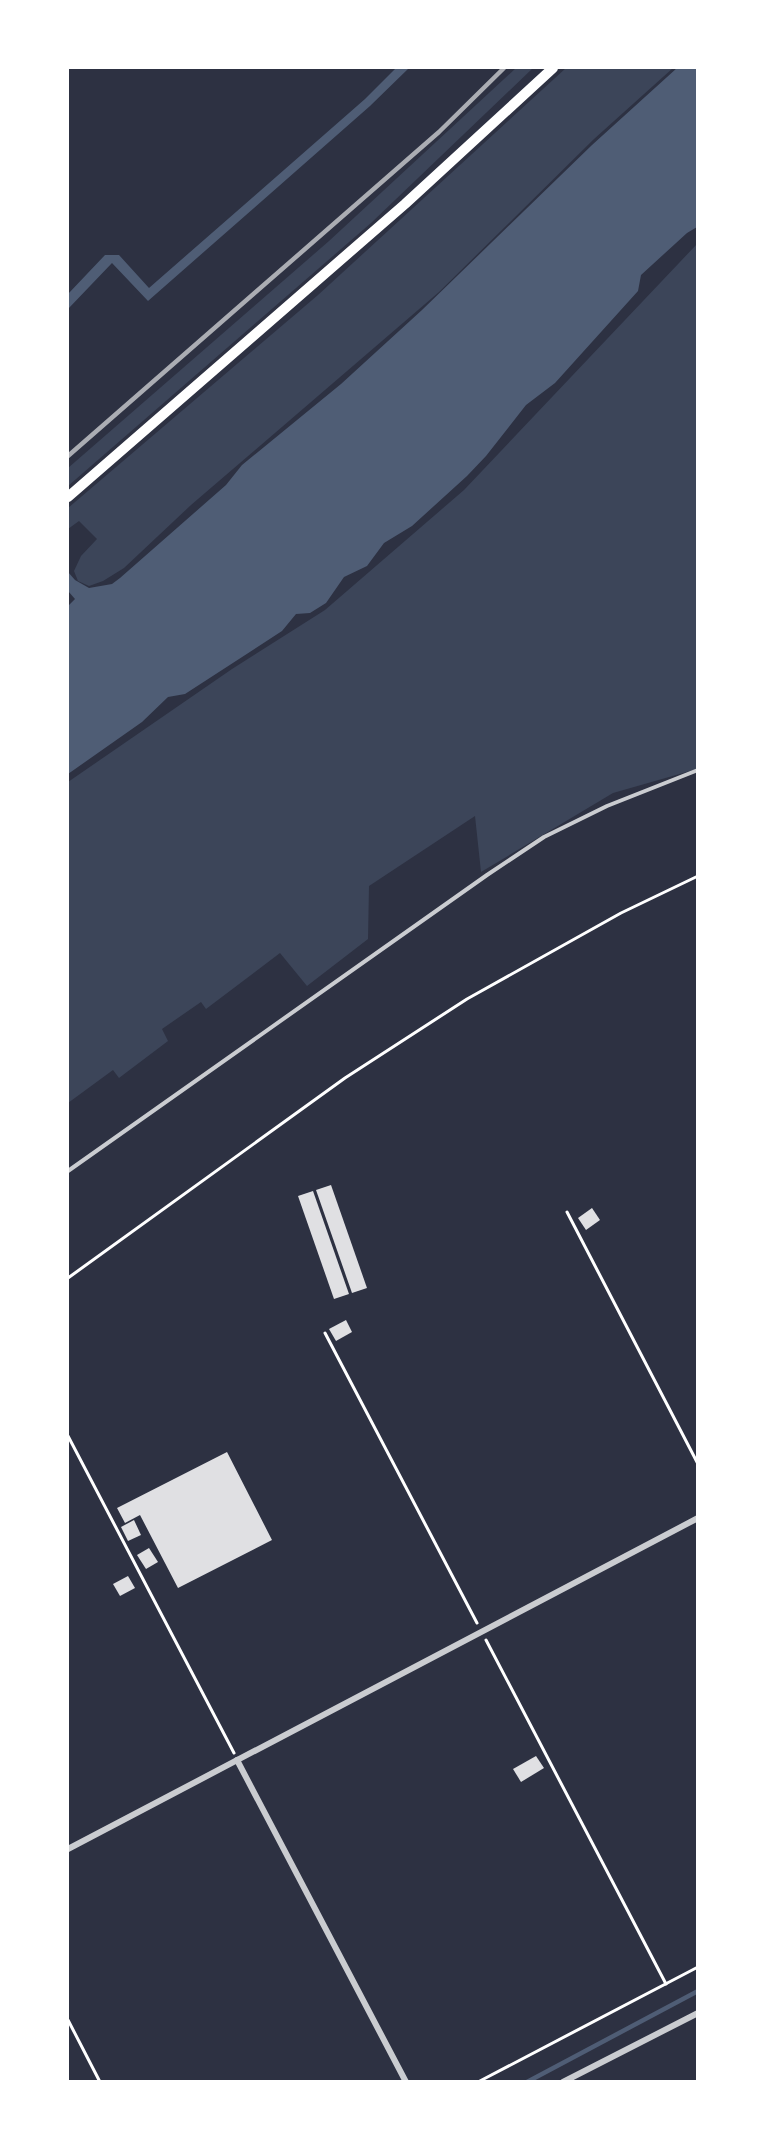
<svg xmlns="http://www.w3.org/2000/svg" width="765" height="2149" font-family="'Source Sans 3',sans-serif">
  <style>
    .green { fill: #3c4559 }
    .water { fill: #4f5d75 }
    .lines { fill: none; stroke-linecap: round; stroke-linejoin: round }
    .stream { stroke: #4f5d75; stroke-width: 4.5 }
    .building { fill: #e0e0e3 }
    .path { stroke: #fff; stroke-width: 3 }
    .service { stroke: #caccd0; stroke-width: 4 }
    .minor { stroke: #caccd0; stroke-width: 6 }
    .secondary { stroke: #fff; stroke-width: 10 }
    .rail { stroke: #abadb3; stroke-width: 4.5 }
  </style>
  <rect width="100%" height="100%" fill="#2d3142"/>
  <g class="green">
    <path d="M516,68H533L371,223L68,486V468L329,241Z"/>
    <path d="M566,68H673L594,139L439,292L191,505L124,568L103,581L89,586L78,581L74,571L81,556L97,539L79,521L68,529V508L318,295Z"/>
    <path d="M697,244V769L613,793L481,872L475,816L369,886L368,939L307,986L280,953L206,1009L201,1002L162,1029L168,1041L119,1078L113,1070L68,1103V782L232,669L325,610L464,490Z"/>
  </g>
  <g class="water">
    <path d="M396,68H409L370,106L148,301L112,263L68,309V294L105,255H119L149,288L365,99Z"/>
    <path d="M677,68H697V227L687,233L641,275L638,291L555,383L526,405L486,456L467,476L412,526L384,543L367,566L344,577L326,603L310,613L296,614L282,631L185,694L168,697L142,722L68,774V606L75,599L68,591V572L75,580L89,588L112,584L120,578L226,485L242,465L341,384L422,310L592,145Z"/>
  </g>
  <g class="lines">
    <path class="stream" d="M527,2082L698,1991"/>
  </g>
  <g class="building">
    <path d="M331,1185L367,1288L352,1293L316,1190Z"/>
    <path d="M313,1191L349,1294L334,1299L298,1196Z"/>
    <path d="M592,1208L600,1220L586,1230L578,1218Z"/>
    <path d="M346,1320L352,1332L336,1341L329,1329Z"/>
    <path d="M227,1452L272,1540L178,1588L140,1515L125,1523L117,1508Z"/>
    <path d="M134,1520L141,1535L128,1541L121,1527Z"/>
    <path d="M149,1548L158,1562L146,1569L137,1555Z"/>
    <path d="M128,1576L135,1588L120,1596L113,1584Z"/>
    <path d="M536,1756L544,1768L521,1782L513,1769Z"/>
  </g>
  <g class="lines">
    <g class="path">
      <path d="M567,1212L698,1464"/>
      <path d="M68,1278L345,1078L467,999L621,913L698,876"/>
      <path d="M325,1333L477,1623"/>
      <path d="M68,1436L234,1753"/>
      <path d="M486,1640L666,1984"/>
      <path d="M68,2020L100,2082"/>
      <path d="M478,2082L698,1967"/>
    </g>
    <path class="service" d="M68,1171L487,875L544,837L607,806L698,770"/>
    <g class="minor">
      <path d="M237,1760L406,2082"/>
      <path d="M68,1849L698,1518"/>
      <path d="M563,2082L698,2013"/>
    </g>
    <path class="secondary" d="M68,497L405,204L553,68"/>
    <path class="rail" d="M68,456L439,132L504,68"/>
  </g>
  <rect width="765" height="2149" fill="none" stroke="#ffffff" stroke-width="138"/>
</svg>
